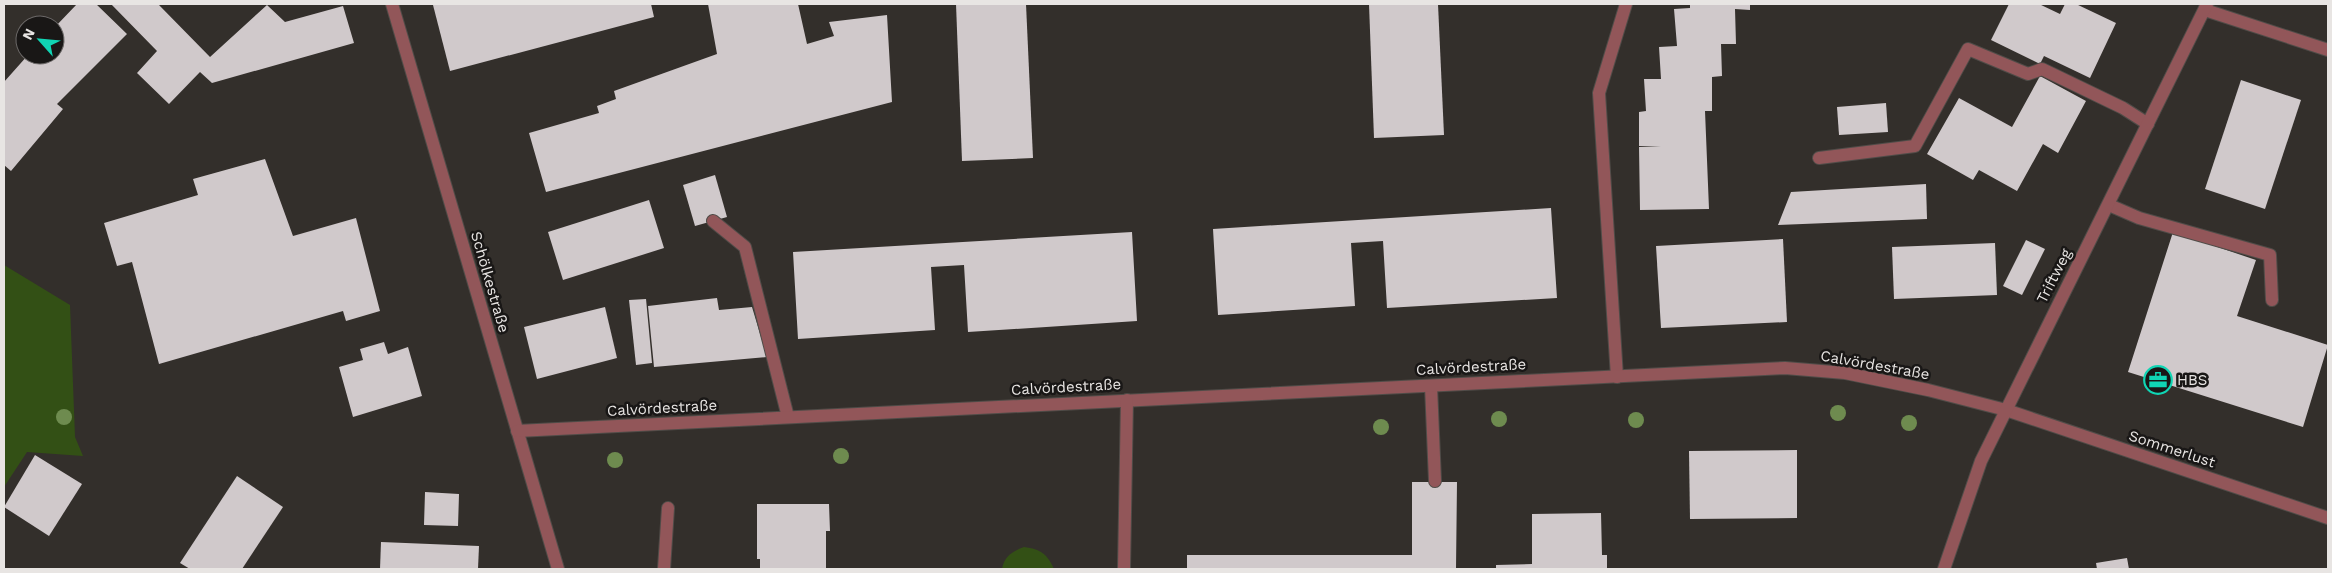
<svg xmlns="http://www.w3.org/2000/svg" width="2332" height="573" font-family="'Work Sans',sans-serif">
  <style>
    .green { fill: #335015 }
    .building { fill: #d0c9cb }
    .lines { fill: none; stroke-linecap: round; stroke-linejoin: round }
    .minor-casing { stroke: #504c48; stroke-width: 14 }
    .minor { stroke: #925659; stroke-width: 12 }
    .tree { fill: #6e8b4f }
    .labels { text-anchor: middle; stroke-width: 5; stroke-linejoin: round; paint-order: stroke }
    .street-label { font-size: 15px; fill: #e8e5e3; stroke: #191716 }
    .poi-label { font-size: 15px; fill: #e8e5e3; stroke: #191716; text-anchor: start }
  </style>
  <rect width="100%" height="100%" fill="#332f2b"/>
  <g class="green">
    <path d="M4,265L70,305L75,437L83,456L27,452L4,487Z"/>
    <path d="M1024,547C1041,549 1047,554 1054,569H1002C1004,556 1013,551 1024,547Z"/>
  </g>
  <g class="building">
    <path d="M77,4H96L127,34L57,104L63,109L11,171L4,165V82L28,55H55V27Z"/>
    <path d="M111,4H160L159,5L210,57L267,5L285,22L343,6L354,43L212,83L200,72L169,104L137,73L157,51Z"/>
    <path d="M439,4H651L654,17L450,71L433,5Z"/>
    <path d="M708,4H798L807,44L834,36L829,22L887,15L892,102L546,192L529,133L599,113L597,106L616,99L614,91L717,54Z"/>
    <path d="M956,4H1026L1033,158L962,161Z"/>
    <path d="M1369,4H1438L1444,135L1374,138Z"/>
    <path d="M1690,4H1750V10L1735,9L1736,44H1721L1722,76L1712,77V111H1705L1709,209L1640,210L1639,147L1661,146H1639V112L1646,111L1644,79H1661L1659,47L1677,46L1674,9L1690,8Z"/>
    <path d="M2009,4H2039L2060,14L2065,4H2076L2116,23L2090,78L2044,56L2040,64L1991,40Z"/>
    <path d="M2040,76L2086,101L2058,153L2043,144L2017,191L1979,170L1973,180L1927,154L1959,98L2012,127Z"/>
    <path d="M2241,80L2301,100L2265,209L2205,189Z"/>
    <path d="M1886,103L1888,132L1839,135L1837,107Z"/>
    <path d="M265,159L293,236L356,218L380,311L346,321L343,311L159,364L132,262L117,266L104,223L198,195L193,179Z"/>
    <path d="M715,175L727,217L695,226L683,185Z"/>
    <path d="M1926,184L1927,219L1778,225L1791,192Z"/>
    <path d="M649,200L664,248L563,280L548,232Z"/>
    <path d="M1551,208L1557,298L1387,308L1383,241L1351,243L1355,306L1218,315L1213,229Z"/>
    <path d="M1132,232L1137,321L968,332L964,265L931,267L935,330L798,339L793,252Z"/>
    <path d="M2173,232L2256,260L2237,316L2328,345L2303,427L2128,372Z"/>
    <path d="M1783,239L1787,322L1661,328L1656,246Z"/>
    <path d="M2026,240L2045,249L2022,295L2003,286Z"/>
    <path d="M1995,243L1997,295L1894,299L1892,247Z"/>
    <path d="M717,298L719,310L752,307L767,357L654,367L648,306Z"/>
    <path d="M646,299L652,363L636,365L629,300Z"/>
    <path d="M605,307L617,358L537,379L524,327Z"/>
    <path d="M384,342L388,354L408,347L422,396L353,417L339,367L363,360L360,349Z"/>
    <path d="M1797,450V518L1690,519L1689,451Z"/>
    <path d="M35,455L82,484L49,536L4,507Z"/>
    <path d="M237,476L283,507L242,569H190L180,563Z"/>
    <path d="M1412,482H1457L1456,569H1187V555H1412Z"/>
    <path d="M425,492L459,494L458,526L424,525Z"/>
    <path d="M757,504H829L830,531H826V569H760V559H757Z"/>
    <path d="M1601,513L1602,555H1607V569H1496V565L1532,564V514Z"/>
    <path d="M381,542L479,546L478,569H380Z"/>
    <path d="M2127,558L2129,569H2097L2096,563Z"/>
  </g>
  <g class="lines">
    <defs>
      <g id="minor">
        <path d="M392,4L558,569"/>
        <path d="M2205,10L2328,50"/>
        <path d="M1819,158L1915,146L1968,49L2028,74L2042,69L2123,108L2148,124"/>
        <path d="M2109,205L2139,218L2270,255L2272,300"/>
        <path d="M713,221L745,247L788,417"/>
        <path d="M1617,377L1599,93L1626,4"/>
        <path d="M1431,386L1435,481"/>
        <path d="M517,431L1785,368L1845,373L1928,390L2006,410L2328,518"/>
        <path d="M664,569L668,508"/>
        <path d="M1124,569L1127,400"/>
        <path d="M1944,569L1981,461L2207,4"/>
      </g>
    </defs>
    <use href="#minor" class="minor-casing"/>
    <use href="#minor" class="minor"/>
  </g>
  <g class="tree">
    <circle cx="1838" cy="413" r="8"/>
    <circle cx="64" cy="417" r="8"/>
    <circle cx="1499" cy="419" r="8"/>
    <circle cx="1636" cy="420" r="8"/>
    <circle cx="1909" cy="423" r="8"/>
    <circle cx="1381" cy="427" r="8"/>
    <circle cx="841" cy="456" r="8"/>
    <circle cx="615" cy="460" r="8"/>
  </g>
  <defs>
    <symbol id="office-ring" viewBox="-11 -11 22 22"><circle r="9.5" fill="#191716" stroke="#10d5b4" stroke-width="1.5"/><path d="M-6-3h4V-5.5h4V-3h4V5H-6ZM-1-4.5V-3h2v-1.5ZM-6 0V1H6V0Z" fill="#10d5b4"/></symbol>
  </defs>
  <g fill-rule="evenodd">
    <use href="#office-ring" x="2142" y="364" width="32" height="32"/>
  </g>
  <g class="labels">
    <g class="street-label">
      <text transform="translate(2054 276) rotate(-63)" y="5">Triftweg</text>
      <text transform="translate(490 282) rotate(74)" y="5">Schölkestraße</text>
      <text transform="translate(1875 365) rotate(10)" y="5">Calvördestraße</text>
      <text transform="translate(1471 367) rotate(-3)" y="5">Calvördestraße</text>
      <text transform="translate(1066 387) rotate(-3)" y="5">Calvördestraße</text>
      <text transform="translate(662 408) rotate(-3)" y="5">Calvördestraße</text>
      <text transform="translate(2172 449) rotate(18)" y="5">Sommerlust</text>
    </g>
    <g class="poi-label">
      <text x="2177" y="385">HBS</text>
    </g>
  </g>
  <rect width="2332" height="573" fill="none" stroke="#e8e5e3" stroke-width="10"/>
  <g transform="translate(40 40) rotate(297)"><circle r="24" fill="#191716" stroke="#6c6968"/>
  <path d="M0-4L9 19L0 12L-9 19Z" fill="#10d5b4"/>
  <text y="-8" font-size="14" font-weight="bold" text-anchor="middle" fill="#e8e5e3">N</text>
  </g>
</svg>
